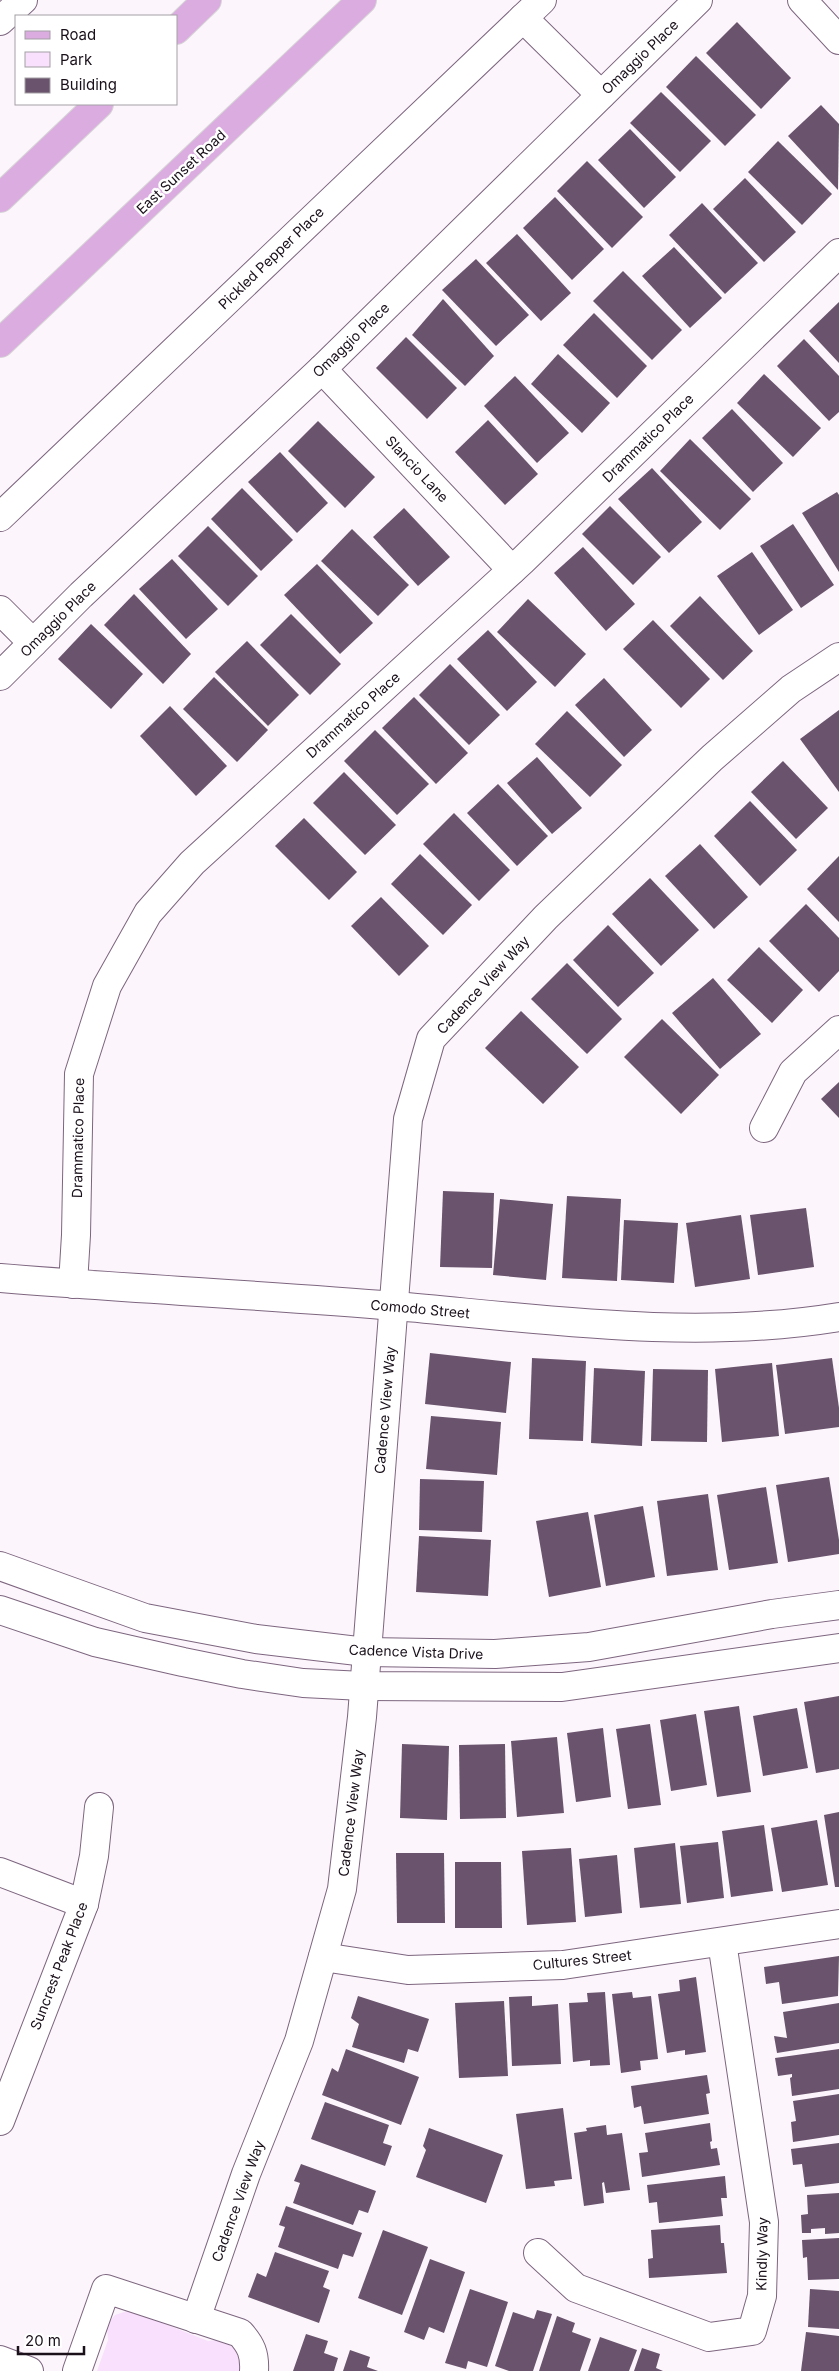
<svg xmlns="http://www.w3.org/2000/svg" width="839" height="2371" font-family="Inter,sans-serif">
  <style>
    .green { fill: #f9e0fc }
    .building { fill: #6a536d }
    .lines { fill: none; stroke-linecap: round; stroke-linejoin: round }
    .minor-casing { stroke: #7d657f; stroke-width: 30 }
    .major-casing { stroke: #d6d4d6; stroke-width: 30 }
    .minor { stroke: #fff; stroke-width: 28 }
    .major { stroke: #dbace0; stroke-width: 28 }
    .labels { text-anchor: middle; stroke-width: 5; stroke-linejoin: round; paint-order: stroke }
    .street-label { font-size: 14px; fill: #19101a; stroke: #fff }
  </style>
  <rect width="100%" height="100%" fill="#fcf6fc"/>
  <path class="green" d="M130,2310L146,2314L150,2318L208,2341C227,2337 243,2352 239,2371H97L108,2340L107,2329L110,2321L115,2315Z"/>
  <g class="building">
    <path d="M737,22L791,78L761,109L706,53Z"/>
    <path d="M696,56L756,115L725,146L666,87Z"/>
    <path d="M661,92L711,141L680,172L630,123Z"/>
    <path d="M821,105L839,124L838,190L788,136Z"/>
    <path d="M630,129L676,177L644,208L598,160Z"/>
    <path d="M778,141L832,194L802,225L748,172Z"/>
    <path d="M587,161L643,217L612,248L557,191Z"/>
    <path d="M745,178L796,232L764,262L713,209Z"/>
    <path d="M555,197L604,249L572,280L523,228Z"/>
    <path d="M702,203L758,263L725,294L669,235Z"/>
    <path d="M517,234L571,293L541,321L486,263Z"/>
    <path d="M674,247L722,298L690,328L642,276Z"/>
    <path d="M476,259L529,315L496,346L442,290Z"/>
    <path d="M623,271L682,330L652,360L593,301Z"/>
    <path d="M443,299L494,356L465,386L412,335Z"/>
    <path d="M839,302V363L809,331Z"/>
    <path d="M594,313L647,366L617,398L563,345Z"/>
    <path d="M406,337L457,388L427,419L376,368Z"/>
    <path d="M804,339L839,376V412L829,421L777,366Z"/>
    <path d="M558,354L610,403L582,433L531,384Z"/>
    <path d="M764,374L821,428L793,457L737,403Z"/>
    <path d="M515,376L569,433L537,463L484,406Z"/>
    <path d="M732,409L783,463L753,492L702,438Z"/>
    <path d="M488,420L538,474L505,505L455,452Z"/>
    <path d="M318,421L375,477L345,508L288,451Z"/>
    <path d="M690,439L751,499L720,530L660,471Z"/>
    <path d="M280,452L328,503L297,533L248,482Z"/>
    <path d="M652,468L702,522L669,553L618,499Z"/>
    <path d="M242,488L293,540L261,571L211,519Z"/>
    <path d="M837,492L839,495V572L802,513Z"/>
    <path d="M610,506L661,557L633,585L582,534Z"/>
    <path d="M404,508L450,557L418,586L373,537Z"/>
    <path d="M793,524L834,585L801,608L760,546Z"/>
    <path d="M208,526L258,576L228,606L178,556Z"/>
    <path d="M352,529L409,585L378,616L321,561Z"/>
    <path d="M583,547L635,604L606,631L554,573Z"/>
    <path d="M752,552L793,610L759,635L717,576Z"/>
    <path d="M172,559L218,609L186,639L139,589Z"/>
    <path d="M317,564L373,623L340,654L284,595Z"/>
    <path d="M134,594L191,654L163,684L104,625Z"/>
    <path d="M700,596L753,651L723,680L670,626Z"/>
    <path d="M528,599L586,654L555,687L497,632Z"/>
    <path d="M291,614L341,664L310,695L260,645Z"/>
    <path d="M653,620L710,679L681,708L623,649Z"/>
    <path d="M91,624L143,674L111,709L58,659Z"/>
    <path d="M488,630L537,682L507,711L457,659Z"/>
    <path d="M247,641L299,695L268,726L215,672Z"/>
    <path d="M450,664L500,715L469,745L419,695Z"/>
    <path d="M214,677L268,730L237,762L183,709Z"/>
    <path d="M604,678L652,730L624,757L575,705Z"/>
    <path d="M414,697L468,753L436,784L382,728Z"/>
    <path d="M170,706L227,766L196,796L140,736Z"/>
    <path d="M839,710V792L800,739Z"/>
    <path d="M567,711L622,765L590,797L535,744Z"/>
    <path d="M375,730L429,784L397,815L344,761Z"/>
    <path d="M537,757L582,808L552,834L507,783Z"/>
    <path d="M783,761L828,808L796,839L751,792Z"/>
    <path d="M344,772L396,825L365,855L313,803Z"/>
    <path d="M498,784L548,836L517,866L467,813Z"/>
    <path d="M750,801L797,850L760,886L714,836Z"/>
    <path d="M454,813L510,870L479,901L423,844Z"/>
    <path d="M304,818L357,872L329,900L275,846Z"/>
    <path d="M700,844L748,897L714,929L665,876Z"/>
    <path d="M420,854L472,905L443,935L391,884Z"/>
    <path d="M839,856V922L807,889Z"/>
    <path d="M650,878L699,930L661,966L612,914Z"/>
    <path d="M381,897L429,946L399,976L351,926Z"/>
    <path d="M806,904L839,938V971L819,992L769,941Z"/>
    <path d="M608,925L654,973L618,1007L573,960Z"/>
    <path d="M759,947L803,990L772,1023L727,980Z"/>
    <path d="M567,963L622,1019L587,1054L531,999Z"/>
    <path d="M713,978L761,1034L720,1069L672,1013Z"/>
    <path d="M521,1011L579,1067L543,1104L485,1048Z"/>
    <path d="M662,1019L719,1075L681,1114L624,1057Z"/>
    <path d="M839,1082V1118L821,1099Z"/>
    <path d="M443,1191L494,1193L492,1268L440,1267Z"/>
    <path d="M567,1196L621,1199L617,1281L562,1278Z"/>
    <path d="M500,1199L553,1204L546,1280L493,1275Z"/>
    <path d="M806,1208L814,1267L758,1275L750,1215Z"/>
    <path d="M741,1215L750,1279L695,1287L686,1223Z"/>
    <path d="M624,1220L678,1223L674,1283L621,1280Z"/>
    <path d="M430,1353L511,1362L506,1413L425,1404Z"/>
    <path d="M532,1358L586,1361L583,1441L529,1439Z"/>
    <path d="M832,1358L839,1408V1427L785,1434L776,1365Z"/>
    <path d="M772,1363L779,1436L722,1442L715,1369Z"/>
    <path d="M594,1368L645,1371L642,1446L591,1443Z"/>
    <path d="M653,1369L708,1370L707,1442L651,1441Z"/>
    <path d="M431,1416L501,1422L497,1475L426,1469Z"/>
    <path d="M829,1477L839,1540V1554L788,1562L776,1485Z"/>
    <path d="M420,1479L484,1481L482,1532L419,1530Z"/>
    <path d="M766,1487L778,1563L729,1570L717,1495Z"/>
    <path d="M708,1494L718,1570L667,1576L657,1501Z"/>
    <path d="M643,1506L655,1577L606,1586L594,1515Z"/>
    <path d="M588,1512L601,1587L549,1597L536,1521Z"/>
    <path d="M419,1536L491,1540L488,1596L416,1592Z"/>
    <path d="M839,1696V1769L816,1773L804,1702Z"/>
    <path d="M739,1706L751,1792L717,1797L704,1711Z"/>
    <path d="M797,1708L808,1768L763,1776L753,1716Z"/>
    <path d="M696,1714L707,1785L671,1791L660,1720Z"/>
    <path d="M650,1724L661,1805L628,1809L616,1729Z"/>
    <path d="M603,1728L611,1797L576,1802L567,1733Z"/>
    <path d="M557,1737L564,1813L517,1817L511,1741Z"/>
    <path d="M402,1744L449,1746L447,1820L400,1818Z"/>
    <path d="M505,1744L506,1818L460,1819L459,1745Z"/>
    <path d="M839,1812V1887H835L824,1815Z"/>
    <path d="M817,1820L828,1885L782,1892L771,1828Z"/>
    <path d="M764,1825L773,1891L731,1897L722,1831Z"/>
    <path d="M718,1842L724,1898L687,1903L680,1846Z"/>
    <path d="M675,1843L681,1904L640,1908L634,1848Z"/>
    <path d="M571,1848L576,1922L527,1925L522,1851Z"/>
    <path d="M396,1853H444L445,1923H397Z"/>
    <path d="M617,1855L622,1913L585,1917L579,1859Z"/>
    <path d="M455,1862H501L502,1928H455Z"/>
    <path d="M839,1956L838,1996L782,2004L779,1982L766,1984L764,1967Z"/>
    <path d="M696,1977L706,2052L685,2055V2050L667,2053L658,1994L680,1991L679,1980Z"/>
    <path d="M605,1992L610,2065L590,2066V2060L573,2062L569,2003L588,2002L587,1993Z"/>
    <path d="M632,1992L633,1998L651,1996L658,2059L640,2061L641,2070L621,2073L612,1994Z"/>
    <path d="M358,1996L429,2019L418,2052L408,2049L404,2063L352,2047L359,2024L351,2018Z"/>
    <path d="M532,1996V2006L558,2004L561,2064L512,2066L509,1997Z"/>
    <path d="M504,2001L508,2076L459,2078L455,2003Z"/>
    <path d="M839,2003V2043L777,2053L774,2036L787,2038L783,2012Z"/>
    <path d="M346,2049L419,2077L401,2125L322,2095L332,2068L338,2072Z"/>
    <path d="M839,2049V2089L792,2096L790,2078L792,2077V2074L778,2076L775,2058Z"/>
    <path d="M707,2075L710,2093L706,2094L709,2114L644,2124L641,2106L634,2108L631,2086Z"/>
    <path d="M839,2094V2135L793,2142L791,2122L796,2121L793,2101Z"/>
    <path d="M325,2102L389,2125L383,2143L392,2146L385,2166L311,2139Z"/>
    <path d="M563,2108L572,2179L554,2181L555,2186L526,2189L516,2114Z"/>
    <path d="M710,2123L712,2141L710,2142L711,2149L717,2148L720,2165L642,2177L639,2153L648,2152L645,2133Z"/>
    <path d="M606,2125L607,2135L622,2133L630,2190L606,2193L604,2182L602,2183L604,2203L584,2206L574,2133L587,2131L586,2128Z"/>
    <path d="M429,2128L503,2155L486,2203L416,2177L426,2150L423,2146Z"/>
    <path d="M839,2143V2183L805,2187L802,2164L793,2165L791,2149Z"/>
    <path d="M301,2164L376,2191L368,2213L359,2210L353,2225L293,2203L300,2183L294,2181Z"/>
    <path d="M725,2176L727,2198H721L723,2216L659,2223L657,2202L649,2203L647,2185Z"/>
    <path d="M839,2193V2233L825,2234V2228L811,2229V2233H802L801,2215L808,2214L807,2195Z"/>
    <path d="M286,2206L362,2233L353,2257L343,2254L338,2269L278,2247L285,2227L279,2225Z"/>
    <path d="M720,2225L721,2243H724L727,2273L649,2278L648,2259L653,2258L651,2230Z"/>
    <path d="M383,2230L428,2247L402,2315L358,2298Z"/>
    <path d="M839,2238V2279L808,2280L807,2257L803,2258L802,2240Z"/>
    <path d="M275,2252L329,2271L323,2287L330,2290L319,2323L248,2297L257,2273L266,2277Z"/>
    <path d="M430,2259L465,2272L444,2333L429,2327L424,2340L404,2332Z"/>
    <path d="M470,2289L508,2302L487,2367L468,2361L466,2369L445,2363Z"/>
    <path d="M810,2289L839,2291V2329L808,2327Z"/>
    <path d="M537,2310L552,2314L533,2371H509L495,2366L513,2312L534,2319Z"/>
    <path d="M557,2316L575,2323L572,2332L591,2339L580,2371H539Z"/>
    <path d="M806,2332L839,2336V2371H801Z"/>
    <path d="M306,2334L328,2341L324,2353L338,2358L334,2371H293Z"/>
    <path d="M600,2337L637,2350L629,2371H588Z"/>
    <path d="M642,2348L660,2354L656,2368L663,2371H634Z"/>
    <path d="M350,2350L370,2357L367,2367L378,2371H343Z"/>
  </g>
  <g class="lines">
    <defs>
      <g id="minor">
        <path d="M802,0L839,40"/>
        <path d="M523,18L601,95"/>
        <path d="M0,21L23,0"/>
        <path d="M322,369L512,570"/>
        <path d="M0,517L542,0"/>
        <path d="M0,610L33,643"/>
        <path d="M0,676L81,595L322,369L698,0"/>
        <path d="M764,1128L793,1072L839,1030"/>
        <path d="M0,1278C132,1289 264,1295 396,1306C542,1319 694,1341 839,1317"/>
        <path d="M73,1284L76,1235L79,1074L107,986L148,913L192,863L522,561L839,253"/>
        <path d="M0,1566L145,1618L256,1639L366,1652L495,1654L589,1647L772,1614L839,1605"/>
        <path d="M0,1610L95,1642L183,1662L242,1674L303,1683L363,1686L562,1687L839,1648"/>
        <path d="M0,1872L84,1904"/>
        <path d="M323,1957L408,1970L563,1965L839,1924"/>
        <path d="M0,2121L84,1904L94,1856L99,1807"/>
        <path d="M538,2253L576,2288L709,2337L752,2331L762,2296L764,2222L722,1942"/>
        <path d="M196,2319L246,2174L299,2041L342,1889L362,1717L408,1119L431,1039L546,917L712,758L791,689L839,657"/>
        <path d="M0,2360L29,2371"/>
        <path d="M77,2371L106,2289L240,2333C251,2345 255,2354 254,2371"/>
      </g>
      <g id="major">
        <path d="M176,30L207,0"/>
        <path d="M0,198L99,104"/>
        <path d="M0,343L362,0"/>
      </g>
    </defs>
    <use href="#minor" class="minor-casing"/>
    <use href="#major" class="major-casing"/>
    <use href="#minor" class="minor"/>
    <use href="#major" class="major"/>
  </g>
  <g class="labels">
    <g class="street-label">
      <text transform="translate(640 57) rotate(-44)" y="5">Omaggio Place</text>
      <text transform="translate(181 172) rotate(-43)" y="5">East Sunset Road</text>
      <text transform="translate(271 258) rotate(-44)" y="5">Pickled Pepper Place</text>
      <text transform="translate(351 340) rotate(-44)" y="5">Omaggio Place</text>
      <text transform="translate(648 438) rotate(-44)" y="5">Drammatico Place</text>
      <text transform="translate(417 469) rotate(47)" y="5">Slancio Lane</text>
      <text transform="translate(58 619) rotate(-45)" y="5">Omaggio Place</text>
      <text transform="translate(353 715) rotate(-42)" y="5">Drammatico Place</text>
      <text transform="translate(483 985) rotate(-47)" y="5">Cadence View Way</text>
      <text transform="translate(78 1138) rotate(-89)" y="5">Drammatico Place</text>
      <text transform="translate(420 1309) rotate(5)" y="5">Comodo Street</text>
      <text transform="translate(385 1410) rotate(-85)" y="5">Cadence View Way</text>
      <text transform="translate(416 1652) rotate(2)" y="5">Cadence Vista Drive</text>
      <text transform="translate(351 1813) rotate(-83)" y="5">Cadence View Way</text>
      <text transform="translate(582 1960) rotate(-6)" y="5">Cultures Street</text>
      <text transform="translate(59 1966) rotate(-69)" y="5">Suncrest Peak Place</text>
      <text transform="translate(238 2201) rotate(-70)" y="5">Cadence View Way</text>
      <text transform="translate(762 2254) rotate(-89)" y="5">Kindly Way</text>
    </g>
  </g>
  <rect x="15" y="15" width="162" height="90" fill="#ffffff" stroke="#a39fa3"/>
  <rect x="25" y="31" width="25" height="8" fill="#dbace0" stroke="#a39fa3"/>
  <text x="60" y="40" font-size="15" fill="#19101a">Road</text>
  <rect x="25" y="52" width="25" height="15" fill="#f9e0fc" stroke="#a39fa3"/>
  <text x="60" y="65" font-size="15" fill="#19101a">Park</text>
  <rect x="25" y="78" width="25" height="15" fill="#6a536d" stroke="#a39fa3"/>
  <text x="60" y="90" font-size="15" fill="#19101a">Building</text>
  <path d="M18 2346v8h66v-8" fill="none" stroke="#19101a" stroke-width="2.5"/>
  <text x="25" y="2346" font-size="15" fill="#19101a" stroke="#ffffff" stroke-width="4" paint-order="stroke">20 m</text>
</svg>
